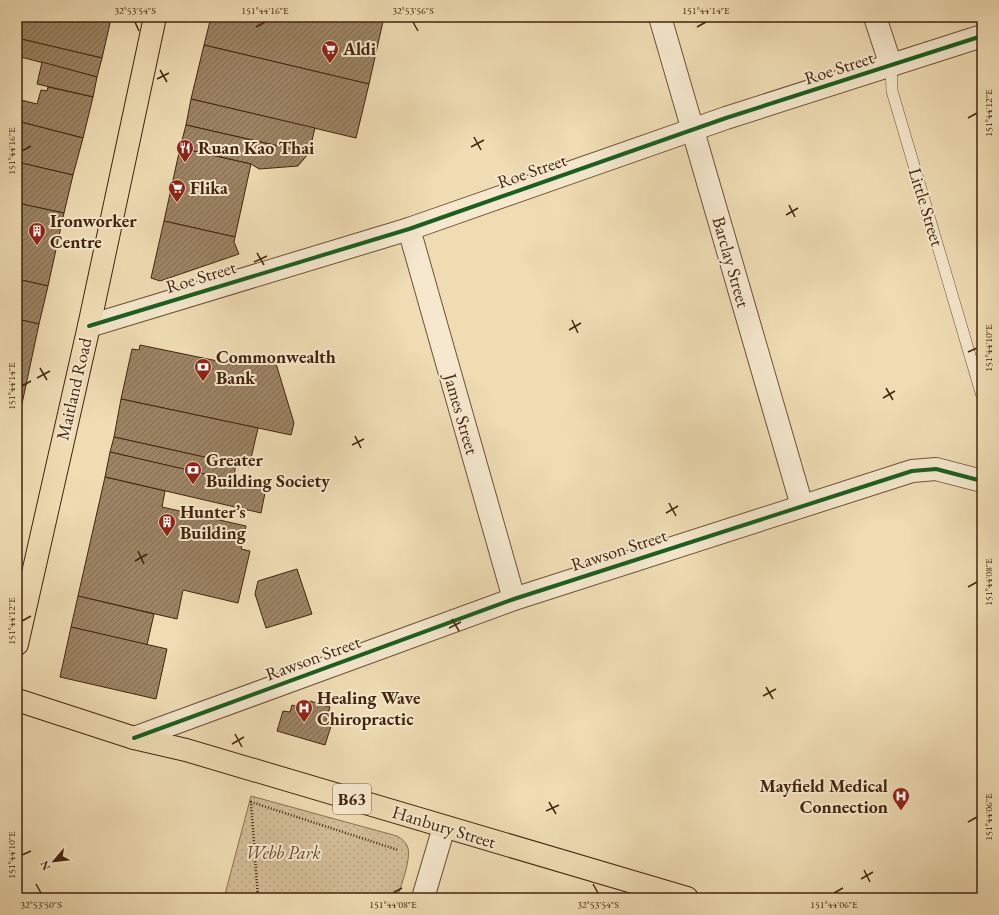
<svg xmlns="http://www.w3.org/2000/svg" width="999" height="915" font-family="'EB Garamond',serif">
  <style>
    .park { fill: url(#park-dots); stroke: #8a7152 }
    .building { fill: url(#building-hatch); stroke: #43250e }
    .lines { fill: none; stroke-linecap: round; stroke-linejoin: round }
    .lane-casing { stroke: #6e5337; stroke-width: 12 }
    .street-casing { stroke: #6e5337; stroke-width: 24 }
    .primary-casing { stroke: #43250e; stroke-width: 24 }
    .path { stroke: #43250e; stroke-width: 2.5; stroke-dasharray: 1 2; stroke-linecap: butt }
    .lane { stroke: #f5e8ce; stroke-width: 11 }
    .street { stroke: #f5e8ce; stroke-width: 22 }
    .primary { stroke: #efdcb3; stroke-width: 22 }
    .cycleway-casing { stroke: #f5e8ce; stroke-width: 6 }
    .cycleway { stroke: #1b5e20; stroke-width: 4 }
    .ticks { fill: none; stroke: #43250e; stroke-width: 1.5 }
    .labels { text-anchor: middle; stroke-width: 4; stroke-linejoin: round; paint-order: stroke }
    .shield { fill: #f5e8ce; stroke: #786048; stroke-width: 1 }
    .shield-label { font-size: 17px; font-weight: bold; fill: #43250e }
    .poi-label { font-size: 18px; font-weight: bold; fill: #43250e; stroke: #f5e8ce; text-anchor: start }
    .street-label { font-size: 18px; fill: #43250e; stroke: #f5e8ce }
    .park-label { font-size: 18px; font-style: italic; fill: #674b30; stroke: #f5e8ce }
    .neatline { fill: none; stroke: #43250e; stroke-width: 1.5 }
    .ticks-label { font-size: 10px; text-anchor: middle; fill: #43250e }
  </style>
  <defs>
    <pattern id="park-dots" width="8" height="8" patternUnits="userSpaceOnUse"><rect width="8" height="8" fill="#d2bd97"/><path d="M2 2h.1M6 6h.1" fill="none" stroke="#b6a281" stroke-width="1.8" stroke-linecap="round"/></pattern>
    <pattern id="building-hatch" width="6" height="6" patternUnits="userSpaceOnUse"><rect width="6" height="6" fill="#9c8464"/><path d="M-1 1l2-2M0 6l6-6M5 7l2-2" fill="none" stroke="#816c51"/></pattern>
  </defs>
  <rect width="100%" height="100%" fill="#efdcb3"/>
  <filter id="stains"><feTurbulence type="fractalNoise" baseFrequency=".005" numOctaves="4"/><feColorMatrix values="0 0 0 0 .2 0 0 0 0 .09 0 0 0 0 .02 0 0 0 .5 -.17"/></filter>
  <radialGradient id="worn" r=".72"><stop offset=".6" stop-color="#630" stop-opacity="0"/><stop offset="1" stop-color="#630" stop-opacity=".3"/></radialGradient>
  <path class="park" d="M251,796L397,836C402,839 406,842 408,848C411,860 401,886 397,898H224Z"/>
  <g class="building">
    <path d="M17,17H103L111,19L102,58L17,38Z"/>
    <path d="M211,17H384L369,84L204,45Z"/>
    <path d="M21,39L102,58L97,77L17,56Z"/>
    <path d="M204,45L369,84L356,138L191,99Z"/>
    <path d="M42,62L97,77L93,97L37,84Z"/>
    <path d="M48,87L93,97L83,138L17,121V99L37,104L41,90L47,91Z"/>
    <path d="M191,99L315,128L309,153L186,125Z"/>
    <path d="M17,121L83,138L73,175L17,162Z"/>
    <path d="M186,125L309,153L298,166L259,169L251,164L180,148Z"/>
    <path d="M180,148L251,164L235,237L164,221Z"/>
    <path d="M17,162L73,175L64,213L17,203Z"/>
    <path d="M17,203L64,213L48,286L17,279Z"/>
    <path d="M164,221L235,237L234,242L239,254L160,281L151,278Z"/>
    <path d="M17,279L48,286L39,324L17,319Z"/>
    <path d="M17,319L39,324L26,385L17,383Z"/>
    <path d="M140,345L237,365L238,361L261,354L263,360L274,357L294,423L291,435L121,399L132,349L139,350Z"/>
    <path d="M17,383L26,385L20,413L17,412Z"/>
    <path d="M121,399L258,428L249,467L114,437Z"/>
    <path d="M114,437L236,464L233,481L110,452Z"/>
    <path d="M110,452L266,488L261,513L105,477Z"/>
    <path d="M105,477L165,491L162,507L246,526L241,549L250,551L238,603L183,590L177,619L78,596Z"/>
    <path d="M297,569L312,614L266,628L255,594L258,581Z"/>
    <path d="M78,596L154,614L147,645L71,627Z"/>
    <path d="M71,627L167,649L156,699L60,677Z"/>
    <path d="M310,701L330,707L326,722L332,723L325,745L277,731L283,711L290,712L292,705L307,709Z"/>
  </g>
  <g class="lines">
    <defs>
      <path id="lane" d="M891,66L892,91L982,396"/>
      <g id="street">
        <path d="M660,17L802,506"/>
        <path d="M875,17L891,66"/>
        <path d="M409,229L514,599"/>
        <path d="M89,326L409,229L726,118L982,36"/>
        <path d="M134,738L514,599L912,471L936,469L982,481"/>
        <path d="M423,898L444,827"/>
      </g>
      <g id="primary">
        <path d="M17,644L89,326L155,17"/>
        <path d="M17,700L134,738L186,750L687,898"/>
      </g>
    </defs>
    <use href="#lane" class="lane-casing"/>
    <use href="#street" class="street-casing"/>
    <use href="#primary" class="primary-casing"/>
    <path class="path" d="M258,898L251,802L398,850"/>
    <use href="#lane" class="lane"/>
    <use href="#street" class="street"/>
    <use href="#primary" class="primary"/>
    <defs>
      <g id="cycleway">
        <path d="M89,326L409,229L726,118L982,36"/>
        <path d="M134,738L514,599L912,471L936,469L982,481"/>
      </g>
    </defs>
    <use href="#cycleway" class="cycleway-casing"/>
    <use href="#cycleway" class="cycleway"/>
  </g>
  <path class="ticks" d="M135,22L139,31M413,22L418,31M256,27L265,22M697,27L706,22M160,70L167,82M157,79L169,73M968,118L977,113M474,137L481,150M471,147L484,140M22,151L31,146M789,205L795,217M786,215L798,208M257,253L264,265M254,262L267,256M572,320L578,333M569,330L581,323M968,352L977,348M40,368L47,380M37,378L50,371M22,386L31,381M886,388L893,400M883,398L895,391M355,436L361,448M352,445L364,439M669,503L676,516M666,513L678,506M138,551L144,564M135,561L147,554M968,587L977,582M452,619L459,631M22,621L31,616M449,628L461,622M766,687L773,699M763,696L776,689M235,734L242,747M232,744L244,737M549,802L556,814M546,811L559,805M968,822L977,817M22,855L31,851M864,870L870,882M861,879L873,872M36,884L41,893M593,884L598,893M393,893L402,888M834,893L843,888"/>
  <defs>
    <symbol id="supermarket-pin" viewBox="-11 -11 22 30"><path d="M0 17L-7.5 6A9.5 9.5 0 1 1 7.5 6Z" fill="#8f2418" stroke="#f5e8ce"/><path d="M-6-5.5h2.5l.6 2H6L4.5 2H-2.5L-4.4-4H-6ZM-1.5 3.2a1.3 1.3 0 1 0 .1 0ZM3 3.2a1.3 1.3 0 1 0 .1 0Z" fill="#fff"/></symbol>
    <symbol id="restaurant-pin" viewBox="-11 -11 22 30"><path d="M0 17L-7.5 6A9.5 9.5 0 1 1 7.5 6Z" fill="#8f2418" stroke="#f5e8ce"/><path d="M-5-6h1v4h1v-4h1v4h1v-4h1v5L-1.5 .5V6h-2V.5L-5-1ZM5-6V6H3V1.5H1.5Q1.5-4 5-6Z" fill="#fff"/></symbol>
    <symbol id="building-pin" viewBox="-11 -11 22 30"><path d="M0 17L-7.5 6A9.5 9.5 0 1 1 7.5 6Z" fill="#8f2418" stroke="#f5e8ce"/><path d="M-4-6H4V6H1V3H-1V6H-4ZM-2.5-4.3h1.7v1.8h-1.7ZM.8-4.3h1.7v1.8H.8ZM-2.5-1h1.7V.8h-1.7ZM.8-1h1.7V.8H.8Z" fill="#fff"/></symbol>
    <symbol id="bank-pin" viewBox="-11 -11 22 30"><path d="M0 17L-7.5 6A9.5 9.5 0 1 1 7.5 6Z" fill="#8f2418" stroke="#f5e8ce"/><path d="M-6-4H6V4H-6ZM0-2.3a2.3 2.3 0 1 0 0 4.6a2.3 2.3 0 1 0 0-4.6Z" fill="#fff"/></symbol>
    <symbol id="hospital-pin" viewBox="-11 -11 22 30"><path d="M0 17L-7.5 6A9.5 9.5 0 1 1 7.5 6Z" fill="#8f2418" stroke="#f5e8ce"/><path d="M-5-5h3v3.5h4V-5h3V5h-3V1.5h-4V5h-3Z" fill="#fff"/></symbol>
  </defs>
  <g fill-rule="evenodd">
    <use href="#supermarket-pin" x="320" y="39" width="20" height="27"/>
    <use href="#restaurant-pin" x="175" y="138" width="20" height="27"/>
    <use href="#supermarket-pin" x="167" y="178" width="20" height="27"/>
    <use href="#building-pin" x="27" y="221" width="20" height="27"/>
    <use href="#bank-pin" x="193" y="357" width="20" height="27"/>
    <use href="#bank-pin" x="183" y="460" width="20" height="27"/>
    <use href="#building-pin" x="157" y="512" width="20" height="27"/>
    <use href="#hospital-pin" x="294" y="698" width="20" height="27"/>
    <use href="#hospital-pin" x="891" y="786" width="20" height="27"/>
  </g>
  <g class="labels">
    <rect class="shield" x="333" y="784" width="38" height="30" rx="3"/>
    <g class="shield-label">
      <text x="352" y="805">B63</text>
    </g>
    <g class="poi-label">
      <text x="343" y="55">Aldi</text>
      <text x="198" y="154">Ruan Kao Thai</text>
      <text x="190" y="194">Flika</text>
      <text x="50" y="227">Ironworker<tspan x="50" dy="21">Centre</tspan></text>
      <text x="216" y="363">Commonwealth<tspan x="216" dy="21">Bank</tspan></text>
      <text x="206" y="466">Greater<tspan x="206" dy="21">Building Society</tspan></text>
      <text x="180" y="518">Hunter’s<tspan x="180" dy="21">Building</tspan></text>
      <text x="317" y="704">Healing Wave<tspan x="317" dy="21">Chiropractic</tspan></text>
      <text x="888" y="792" text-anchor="end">Mayfield Medical<tspan x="888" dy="21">Connection</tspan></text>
    </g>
    <g class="street-label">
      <text transform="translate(839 68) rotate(-18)" y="6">Roe Street</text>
      <text transform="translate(532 171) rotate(-19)" y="6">Roe Street</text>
      <text transform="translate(926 207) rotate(73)" y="6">Little Street</text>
      <text transform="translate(731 262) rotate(74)" y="6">Barclay Street</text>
      <text transform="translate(201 277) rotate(-17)" y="6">Roe Street</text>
      <text transform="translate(74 389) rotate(-77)" y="6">Maitland Road</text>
      <text transform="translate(461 414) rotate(74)" y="6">James Street</text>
      <text transform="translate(619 550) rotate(-18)" y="6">Rawson Street</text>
      <text transform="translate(313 658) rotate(-20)" y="6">Rawson Street</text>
      <text transform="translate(444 827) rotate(17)" y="6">Hanbury Street</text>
    </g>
    <g class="park-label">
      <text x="283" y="859">Webb Park</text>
    </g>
  </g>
  <rect width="999" height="915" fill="none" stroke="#efdcb3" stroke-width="44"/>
  <g transform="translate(54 861) rotate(242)" stroke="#f5e8ce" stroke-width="3" paint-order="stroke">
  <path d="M0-3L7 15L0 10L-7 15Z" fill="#43250e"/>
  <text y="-6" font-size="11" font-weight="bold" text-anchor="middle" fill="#43250e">N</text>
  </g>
  <rect x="22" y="22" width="955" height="871" class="neatline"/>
  <g class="ticks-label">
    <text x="135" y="14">32°53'54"S</text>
    <text x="265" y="14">151°44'16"E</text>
    <text x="413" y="14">32°53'56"S</text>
    <text x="706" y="14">151°44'14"E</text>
    <text transform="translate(988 113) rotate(-90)" y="4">151°44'12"E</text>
    <text transform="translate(11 151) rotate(-90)" y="4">151°44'16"E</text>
    <text transform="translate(988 348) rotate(-90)" y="4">151°44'10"E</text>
    <text transform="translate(11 386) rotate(-90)" y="4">151°44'14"E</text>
    <text transform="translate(988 582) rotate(-90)" y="4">151°44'08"E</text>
    <text transform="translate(11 621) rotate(-90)" y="4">151°44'12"E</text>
    <text transform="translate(988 817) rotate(-90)" y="4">151°44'06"E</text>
    <text transform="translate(11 855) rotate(-90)" y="4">151°44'10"E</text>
    <text x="41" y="908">32°53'50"S</text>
    <text x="393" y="908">151°44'08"E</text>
    <text x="598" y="908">32°53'54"S</text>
    <text x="834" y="908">151°44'06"E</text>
  </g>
  <rect width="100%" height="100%" filter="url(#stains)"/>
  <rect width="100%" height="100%" fill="url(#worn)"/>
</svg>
